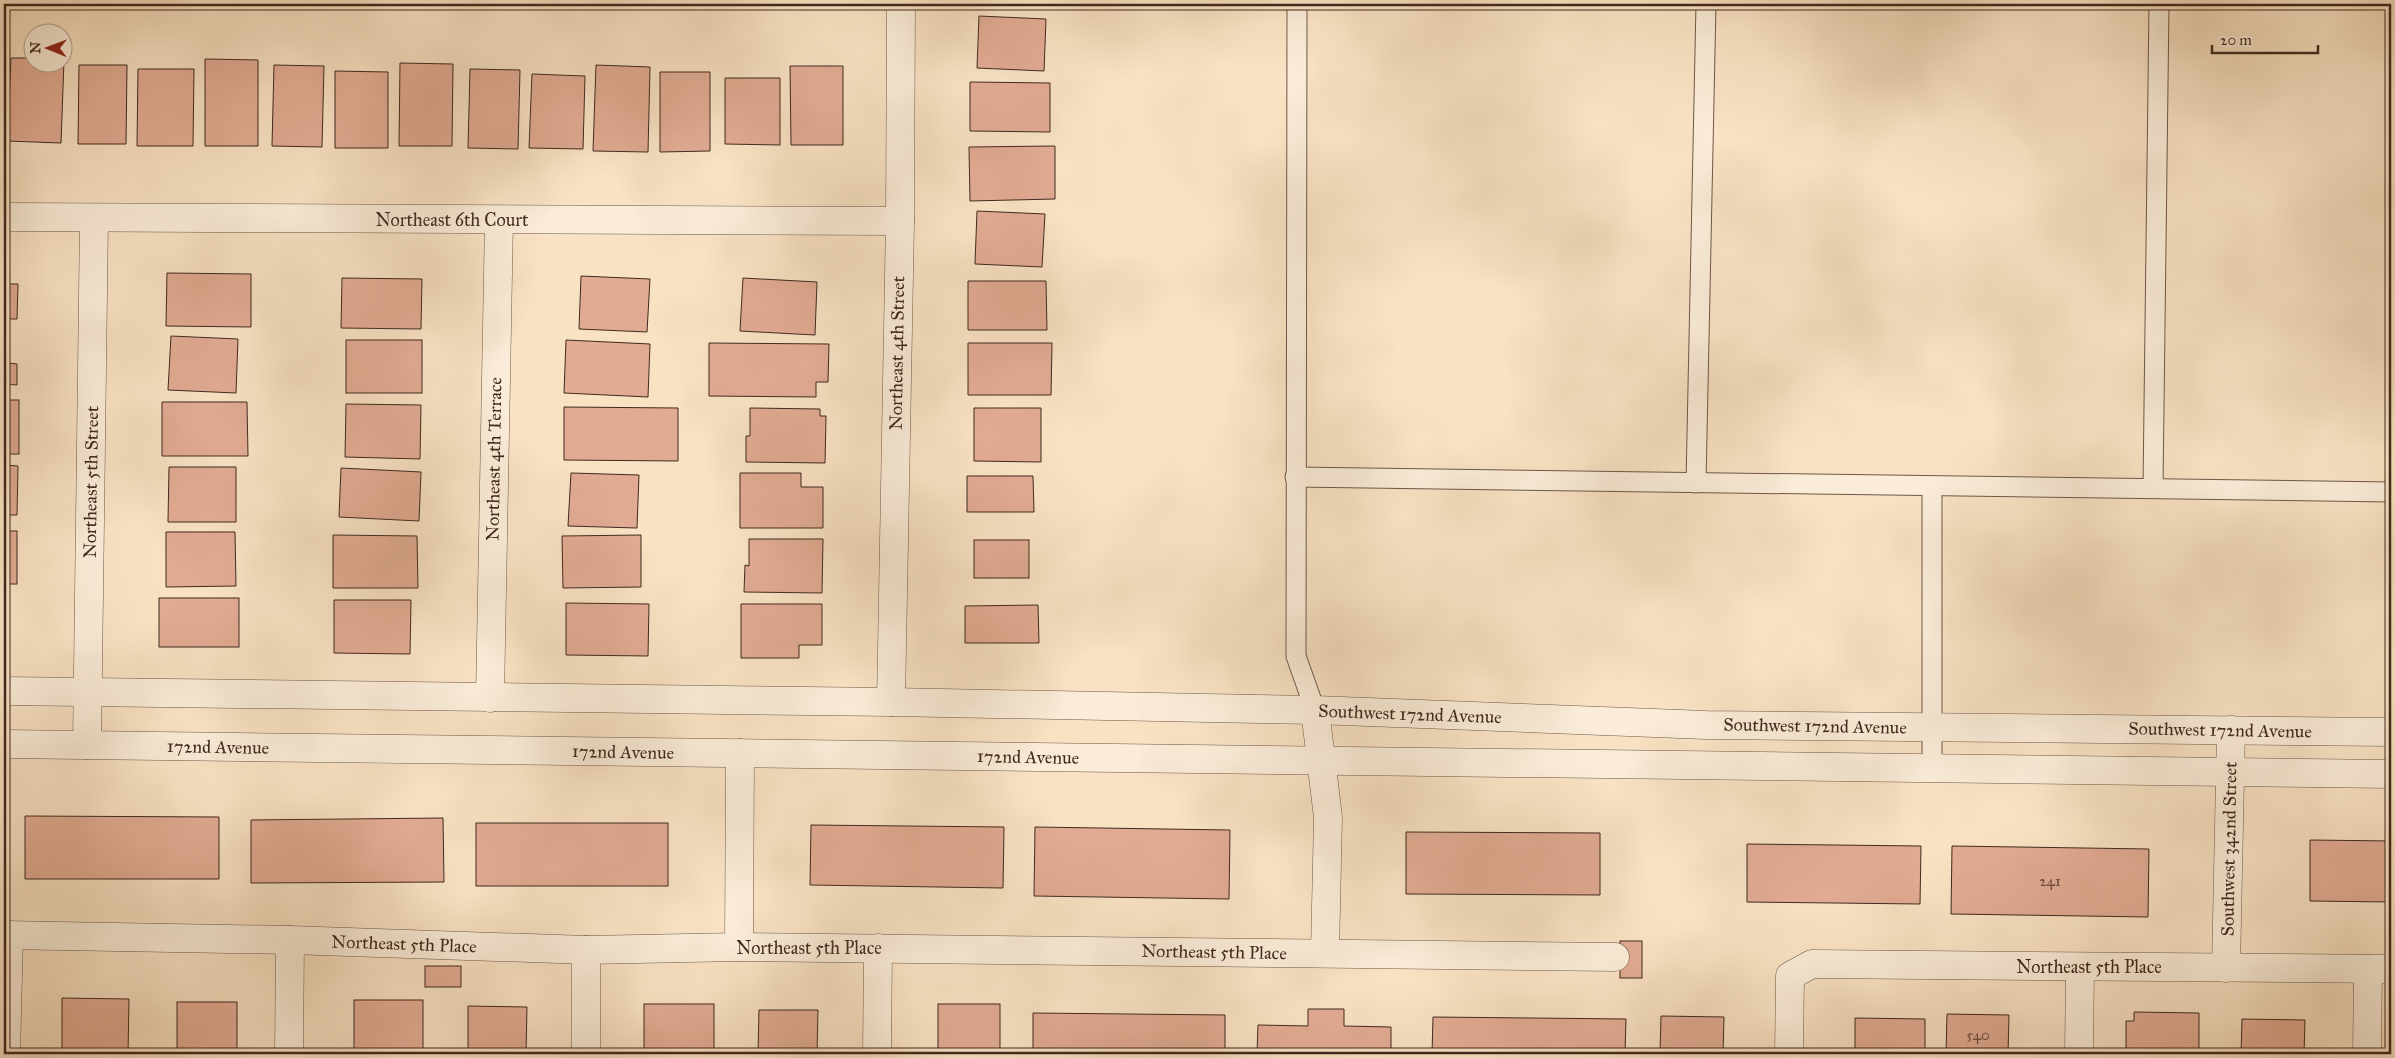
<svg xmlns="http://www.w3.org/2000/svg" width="2395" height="1058" font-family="'IM FELL Great Primer',serif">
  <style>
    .building { fill: #e1ab93; stroke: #41291f }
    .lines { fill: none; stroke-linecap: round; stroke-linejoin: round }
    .lane-casing { stroke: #6f5748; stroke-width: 21 }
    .street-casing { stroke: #6f5748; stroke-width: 29 }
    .lane { stroke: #faecd8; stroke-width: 19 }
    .street { stroke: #faecd8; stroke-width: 28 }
    .labels { text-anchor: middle; stroke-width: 4; stroke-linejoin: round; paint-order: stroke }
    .number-label { font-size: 15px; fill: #694a3c }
    .street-label { font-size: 18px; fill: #41291f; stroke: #faecd8 }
  </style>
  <rect width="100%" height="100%" fill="#f8e2c3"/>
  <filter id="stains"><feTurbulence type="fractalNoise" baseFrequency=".004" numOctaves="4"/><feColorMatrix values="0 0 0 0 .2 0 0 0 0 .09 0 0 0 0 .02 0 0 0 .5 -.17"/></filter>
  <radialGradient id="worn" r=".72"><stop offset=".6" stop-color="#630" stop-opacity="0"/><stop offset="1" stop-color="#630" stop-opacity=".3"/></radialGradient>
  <g class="building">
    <path d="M972,4H1055V6Z"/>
    <path d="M979,16L1046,19L1044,71L977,68Z"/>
    <path d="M11,58H32V62H62L64,60L61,143L7,141Z"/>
    <path d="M205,59L258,60V146H205Z"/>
    <path d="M400,63L453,64L452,146H399Z"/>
    <path d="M79,65H127L126,144H78Z"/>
    <path d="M274,65L324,66L322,147L272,146Z"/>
    <path d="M596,65L650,67L648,152L593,151Z"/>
    <path d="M790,66H843V145H791Z"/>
    <path d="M138,69H194L193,146H137Z"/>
    <path d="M470,69L520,70L518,149L468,148Z"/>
    <path d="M335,71L388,72V148H335Z"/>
    <path d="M660,72H710V151L660,152Z"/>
    <path d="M532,74L585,76L583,149L529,148Z"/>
    <path d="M725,78H780V145L725,144Z"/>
    <path d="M970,82L1050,83V132L970,131Z"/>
    <path d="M1055,146V199L970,201L969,147Z"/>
    <path d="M977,211L1045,214L1042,267L975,264Z"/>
    <path d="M167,273L251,274V327L166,326Z"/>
    <path d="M581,276L650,279L647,332L579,329Z"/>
    <path d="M342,278L422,279L421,329L341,328Z"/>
    <path d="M743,278L817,282L815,335L740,331Z"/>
    <path d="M968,281H1046L1047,330H968Z"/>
    <path d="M4,284H18L17,319H4Z"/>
    <path d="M4,336H9V363L17,364V385L4,384Z"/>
    <path d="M171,336L238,339L236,393L168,390Z"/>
    <rect x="346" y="340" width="76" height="53"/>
    <path d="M566,340L650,344L648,397L564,393Z"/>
    <path d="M709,343L829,344L828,382H816V397L709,396Z"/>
    <path d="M968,343H1052L1051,395H968Z"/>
    <rect x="4" y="400" width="15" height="54"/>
    <path d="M162,402H247L248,456H162Z"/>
    <path d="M346,404L421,405L420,459L345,457Z"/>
    <path d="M564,407L678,408V461L564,460Z"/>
    <path d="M750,408L820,409V416H826L825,463L746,462V436H750Z"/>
    <path d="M974,408H1041V462L974,461Z"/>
    <path d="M4,465L18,466L17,515H4Z"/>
    <path d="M169,467H236V522H168Z"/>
    <path d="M341,468L421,472L419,521L339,517Z"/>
    <path d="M571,473L639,475L637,528L568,526Z"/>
    <path d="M740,473H801V487H823V528H740Z"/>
    <path d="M967,476H1033L1034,512H967Z"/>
    <rect x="4" y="531" width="13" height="53"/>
    <path d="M166,532H235L236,586L166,587Z"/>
    <path d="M333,535L417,536L418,588H333Z"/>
    <path d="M641,535V587L563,588L562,536Z"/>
    <path d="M749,539H823L822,593L744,592L745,565L749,566Z"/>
    <rect x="974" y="540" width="55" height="38"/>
    <rect x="159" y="598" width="80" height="49"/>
    <path d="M334,600H411L410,654L334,653Z"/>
    <path d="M566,603L649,604L648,656L566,655Z"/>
    <path d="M741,604H822V645H799V658H741Z"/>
    <path d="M1038,605L1039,643H965V606Z"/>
    <path d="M25,816L219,817V879H25Z"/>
    <path d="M443,818L444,882L251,883V820Z"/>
    <rect x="476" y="823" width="192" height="63"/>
    <path d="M811,825L1004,827L1003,888L810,885Z"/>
    <path d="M1035,827L1230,830L1229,899L1034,896Z"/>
    <path d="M1406,832L1600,833V895L1406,894Z"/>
    <path d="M2310,840L2391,841V902L2310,901Z"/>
    <path d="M1747,844L1921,846L1920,904L1747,902Z"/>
    <path d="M1952,846L2149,849L2148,917L1951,914Z"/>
    <rect x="1620" y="941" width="22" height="37"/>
    <rect x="425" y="966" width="36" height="21"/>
    <path d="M62,998L129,999L128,1054H62Z"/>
    <rect x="354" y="1000" width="69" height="54"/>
    <rect x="177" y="1002" width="60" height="52"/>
    <rect x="644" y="1004" width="70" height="50"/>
    <rect x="938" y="1004" width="62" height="50"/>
    <path d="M468,1006L527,1007L526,1054H468Z"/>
    <path d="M1308,1009H1344V1026L1391,1027V1054H1257L1258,1025L1308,1026Z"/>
    <path d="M759,1010H818L817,1054H758Z"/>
    <path d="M2134,1012L2199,1013V1054H2126V1021H2134Z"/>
    <path d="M1033,1013L1225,1015V1054H1033Z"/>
    <path d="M1947,1014L2009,1015L2008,1054H1946Z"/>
    <path d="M1661,1016L1724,1017L1723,1054H1660Z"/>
    <path d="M1433,1017L1626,1019L1625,1054H1432Z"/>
    <path d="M1855,1018L1925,1019V1054H1855Z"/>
    <path d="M2242,1019L2305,1020L2304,1054H2241Z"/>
  </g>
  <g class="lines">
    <defs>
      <g id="lane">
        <path d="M1297,4L1296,656L1315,710"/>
        <path d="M1295,477L2391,492"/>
        <path d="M1696,483L1706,4"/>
        <path d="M2153,488L2159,4"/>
        <path d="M1932,768V486"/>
      </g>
      <g id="street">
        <path d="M4,217L900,221"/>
        <path d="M4,691L891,702L1315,710L1706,725L2391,732"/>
        <path d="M490,698L499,220"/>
        <path d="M891,702L900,221L901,4"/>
        <path d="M1315,710L1328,817L1325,953"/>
        <path d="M4,744L2391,774"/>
        <path d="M87,745L94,219"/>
        <path d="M4,935L290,940L586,950L739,947L1615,957"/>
        <path d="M739,947L740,753"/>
        <path d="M2226,968L2231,730"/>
        <path d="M6,1054L9,935"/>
        <path d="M289,1054L290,940"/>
        <path d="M586,1054V950"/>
        <path d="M877,1054L878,948"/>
        <path d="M1789,1054L1790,976L1812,964L2391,969"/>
        <path d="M2079,1054L2080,967"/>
        <path d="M2367,1054L2368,969"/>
      </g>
    </defs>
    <use href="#lane" class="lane-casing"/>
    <use href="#street" class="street-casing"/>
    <use href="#lane" class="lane"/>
    <use href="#street" class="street"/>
  </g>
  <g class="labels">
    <g class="number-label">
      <text x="2050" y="886">241</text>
      <text x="1978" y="1040">540</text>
    </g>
    <g class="street-label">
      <text x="452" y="226">Northeast 6th Court</text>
      <text transform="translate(897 353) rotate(-89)" y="6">Northeast 4th Street</text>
      <text transform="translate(494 459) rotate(-89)" y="6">Northeast 4th Terrace</text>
      <text transform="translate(91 482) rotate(-89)" y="6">Northeast 5th Street</text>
      <text transform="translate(1410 714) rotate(2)" y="6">Southwest 172nd Avenue</text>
      <text transform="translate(1815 726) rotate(1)" y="6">Southwest 172nd Avenue</text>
      <text transform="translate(2220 730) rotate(1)" y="6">Southwest 172nd Avenue</text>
      <text transform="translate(218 747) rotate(1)" y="6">172nd Avenue</text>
      <text transform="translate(623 752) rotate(1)" y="6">172nd Avenue</text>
      <text transform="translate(1028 757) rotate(1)" y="6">172nd Avenue</text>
      <text transform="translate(2229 849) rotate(-89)" y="6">Southwest 342nd Street</text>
      <text transform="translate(404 944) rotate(2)" y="6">Northeast 5th Place</text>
      <text x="809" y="954">Northeast 5th Place</text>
      <text transform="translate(1214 952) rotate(1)" y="6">Northeast 5th Place</text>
      <text x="2089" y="973">Northeast 5th Place</text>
    </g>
  </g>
  <rect width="2395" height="1058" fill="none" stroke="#f8e2c3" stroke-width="20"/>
  <rect x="5" y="5" width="2385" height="1048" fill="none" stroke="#41291f" stroke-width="2.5"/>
  <rect x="10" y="10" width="2375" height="1038" fill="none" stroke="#41291f"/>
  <g transform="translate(48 48) rotate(271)"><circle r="24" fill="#faecd8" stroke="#b09e8e"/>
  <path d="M0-4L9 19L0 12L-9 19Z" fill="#8f2418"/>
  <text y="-8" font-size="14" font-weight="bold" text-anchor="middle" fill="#41291f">N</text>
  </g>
  <path d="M2212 45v8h106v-8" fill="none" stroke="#41291f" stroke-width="2.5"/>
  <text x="2220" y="45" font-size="15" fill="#41291f" stroke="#faecd8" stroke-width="4" paint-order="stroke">20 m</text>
  <rect width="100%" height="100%" filter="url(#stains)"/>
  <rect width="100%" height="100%" fill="url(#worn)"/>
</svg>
